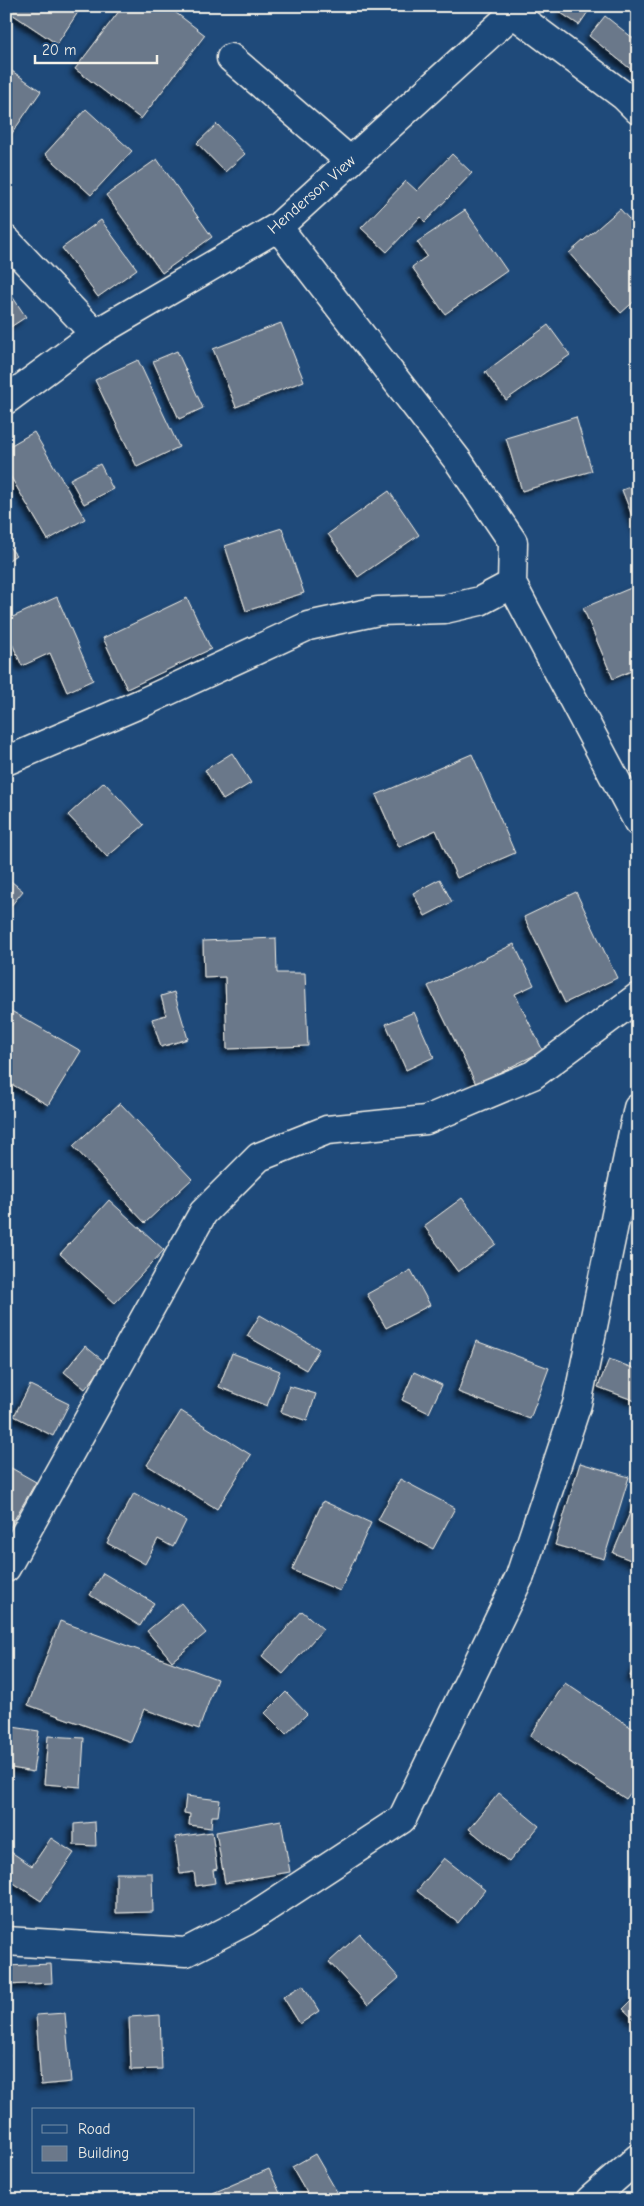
<svg xmlns="http://www.w3.org/2000/svg" width="644" height="2206" font-family="'Comic Neue',sans-serif">
  <style>
    .building { fill: #6b788a; stroke: #f4f1e8; filter: url(#shadow) }
    .lines { fill: none; stroke-linecap: round; stroke-linejoin: round }
    .minor-casing { stroke: #f4f1e8; stroke-width: 31 }
    .minor { stroke: #1f4a7a; stroke-width: 28 }
    .labels { text-anchor: middle; stroke-width: 4.5; stroke-linejoin: round; paint-order: stroke }
    .street-label { font-size: 16px; fill: #f4f1e8; stroke: #1f4a7a }
  </style>
  <defs>
    <filter id="shadow"><feDropShadow dx="-4.5" dy="4.5" stdDeviation="2.5" flood-color="#0009"/></filter>
  </defs>
  <rect width="100%" height="100%" fill="#1f4a7a"/>
  <filter id="ink" filterUnits="userSpaceOnUse"><feTurbulence type="fractalNoise" baseFrequency=".02" numOctaves="2"/><feDisplacementMap in="SourceGraphic" scale="10" xChannelSelector="R" yChannelSelector="G"/><feConvolveMatrix kernelMatrix="1 2 1 2 8 2 1 2 1" color-interpolation-filters="sRGB"/></filter>
  <g filter="url(#ink)">
    <g class="building">
      <path d="M6,6H82L57,44L6,10Z"/>
      <path d="M123,6H167L205,35L141,119L75,69Z"/>
      <path d="M565,6H592L579,25L561,13Z"/>
      <path d="M605,16L638,42V75L589,36Z"/>
      <path d="M6,67L41,91L6,142Z"/>
      <path d="M86,109L132,151L91,195L45,154Z"/>
      <path d="M217,124L245,154L225,172L197,143Z"/>
      <path d="M452,154L472,173L425,222L420,217L387,252L361,228L406,181L417,191Z"/>
      <path d="M157,159L212,237L162,273L106,195Z"/>
      <path d="M620,209L638,229V298L621,313L569,253Z"/>
      <path d="M465,210L507,271L445,314L412,267L427,256L417,242Z"/>
      <path d="M101,220L137,269L98,297L62,248Z"/>
      <path d="M6,287L26,317L6,330Z"/>
      <path d="M281,323L304,381L236,407L213,349Z"/>
      <path d="M548,325L570,355L506,400L485,372Z"/>
      <path d="M177,351L203,408L179,419L153,361Z"/>
      <path d="M138,360L179,447L137,467L95,380Z"/>
      <path d="M576,417L592,471L522,491L506,438Z"/>
      <path d="M34,432L85,519L48,540L6,469V448Z"/>
      <path d="M100,464L113,489L84,504L70,479Z"/>
      <path d="M638,484V531L622,490Z"/>
      <path d="M389,491L419,535L358,577L328,534Z"/>
      <path d="M282,528L304,593L246,611L225,546Z"/>
      <path d="M6,543L16,555L6,562Z"/>
      <path d="M638,585V668L613,679L583,608Z"/>
      <path d="M57,597L93,680L67,692L50,653L22,666L6,630V620Z"/>
      <path d="M187,598L211,649L127,689L103,638Z"/>
      <path d="M232,753L251,783L223,800L205,770Z"/>
      <path d="M472,754L515,853L457,878L436,830L399,847L376,795Z"/>
      <path d="M104,782L144,825L107,857L68,815Z"/>
      <path d="M6,877L23,891L6,912Z"/>
      <path d="M440,879L452,902L425,916L413,893Z"/>
      <path d="M576,892L617,978L565,1003L524,917Z"/>
      <path d="M276,938L277,973H305L308,1046L227,1049L225,977L204,978L203,941Z"/>
      <path d="M514,944L534,985L515,994L543,1051L476,1084L428,986Z"/>
      <path d="M174,992L188,1039L161,1047L152,1019L166,1015L161,996Z"/>
      <path d="M6,1008L81,1051L48,1105L6,1081Z"/>
      <path d="M414,1012L434,1057L406,1070L386,1024Z"/>
      <path d="M120,1103L192,1179L145,1223L73,1146Z"/>
      <path d="M462,1198L496,1244L458,1272L424,1226Z"/>
      <path d="M109,1200L164,1250L115,1303L60,1254Z"/>
      <path d="M411,1270L430,1305L386,1328L367,1294Z"/>
      <path d="M260,1315L319,1349L306,1370L247,1336Z"/>
      <path d="M476,1341L549,1368L530,1419L458,1392Z"/>
      <path d="M85,1346L106,1363L85,1389L64,1372Z"/>
      <path d="M232,1353L280,1371L267,1406L219,1387Z"/>
      <path d="M609,1359L638,1370V1402L598,1387Z"/>
      <path d="M414,1372L442,1385L429,1413L402,1400Z"/>
      <path d="M30,1385L69,1404L53,1436L14,1416Z"/>
      <path d="M289,1386L316,1394L307,1421L281,1412Z"/>
      <path d="M181,1411L251,1455L217,1509L147,1465Z"/>
      <path d="M580,1463L629,1477L604,1559L555,1545Z"/>
      <path d="M6,1465L36,1482L6,1534Z"/>
      <path d="M400,1479L455,1508L433,1549L378,1520Z"/>
      <path d="M134,1493L186,1521L173,1547L158,1539L145,1564L107,1543Z"/>
      <path d="M638,1494V1563L613,1553Z"/>
      <path d="M323,1501L371,1523L340,1591L292,1570Z"/>
      <path d="M103,1573L154,1603L140,1626L90,1595Z"/>
      <path d="M181,1603L206,1633L172,1661L147,1631Z"/>
      <path d="M302,1611L323,1629L283,1674L262,1656Z"/>
      <path d="M60,1621L217,1679L199,1729L144,1709L131,1742L28,1705Z"/>
      <path d="M638,1662V1680L630,1676Z"/>
      <path d="M565,1683L638,1732V1782L626,1799L530,1736Z"/>
      <path d="M286,1692L307,1714L286,1734L265,1713Z"/>
      <path d="M6,1726L39,1731L33,1772L6,1767Z"/>
      <path d="M48,1736L84,1738L81,1787L44,1784Z"/>
      <path d="M499,1793L539,1826L509,1862L469,1829Z"/>
      <path d="M186,1796L220,1800L218,1816H212L211,1828L189,1825L190,1814L184,1813Z"/>
      <path d="M281,1820L290,1872L225,1883L216,1832Z"/>
      <path d="M95,1822L96,1846L74,1845V1824Z"/>
      <path d="M212,1832L217,1869L213,1870L215,1883L196,1886L194,1872L180,1874L175,1837Z"/>
      <path d="M51,1838L74,1853L41,1901L6,1878V1860L11,1852L32,1866Z"/>
      <path d="M444,1858L485,1890L458,1923L417,1891Z"/>
      <path d="M116,1873H152L153,1912L116,1913Z"/>
      <path d="M360,1934L399,1978L368,2005L329,1962Z"/>
      <path d="M51,1964L52,1983L6,1985V1966Z"/>
      <path d="M303,1985L319,2011L300,2024L283,1997Z"/>
      <path d="M638,1994V2023L623,2009Z"/>
      <path d="M65,2013L71,2082L41,2085L36,2015Z"/>
      <path d="M160,2015L162,2069L131,2070L129,2017Z"/>
      <path d="M6,2038L9,2056L6,2057Z"/>
      <path d="M315,2154L337,2192L323,2200H311L292,2167Z"/>
      <path d="M269,2169L283,2200H216L213,2193Z"/>
    </g>
    <g class="lines">
      <defs>
        <g id="minor">
          <path d="M513,13L624,96L638,110"/>
          <path d="M231,58L350,161"/>
          <path d="M278,227L459,462L513,542L512,584L638,822"/>
          <path d="M6,240L95,334"/>
          <path d="M6,400L95,334L278,227L513,13L516,6"/>
          <path d="M6,761L144,702L308,626L378,611L445,609L480,601L512,584"/>
          <path d="M6,1568L203,1213L259,1157L327,1130L426,1120L533,1075L638,997"/>
          <path d="M6,1941L186,1952L246,1921L402,1819L520,1576L577,1404L638,1108"/>
          <path d="M590,2200L638,2158"/>
        </g>
      </defs>
      <use href="#minor" class="minor-casing"/>
      <use href="#minor" class="minor"/>
    </g>
  </g>
  <g class="labels">
    <g class="street-label">
      <text transform="translate(311 194) rotate(-41)" y="6">Henderson View</text>
    </g>
  </g>
  <rect width="644" height="2206" fill="none" stroke="#1f4a7a" stroke-width="25"/>
  <rect x="12" y="12" width="619" height="2181" fill="none" stroke="#f4f1e8" stroke-width="2" filter="url(#ink)"/>
  <rect x="32" y="2108" width="162" height="65" fill="#1f4a7a" stroke="#748da6"/>
  <rect x="42" y="2125" width="25" height="8" fill="#1f4a7a" stroke="#748da6"/>
  <text x="78" y="2134" font-size="15" fill="#f4f1e8">Road</text>
  <rect x="42" y="2146" width="25" height="15" fill="#6b788a" stroke="#748da6"/>
  <text x="78" y="2158" font-size="15" fill="#f4f1e8">Building</text>
  <path d="M35 55v8h122v-8" fill="none" stroke="#f4f1e8" stroke-width="2.5"/>
  <text x="42" y="55" font-size="15" fill="#f4f1e8" stroke="#1f4a7a" stroke-width="4" paint-order="stroke">20 m</text>
</svg>
